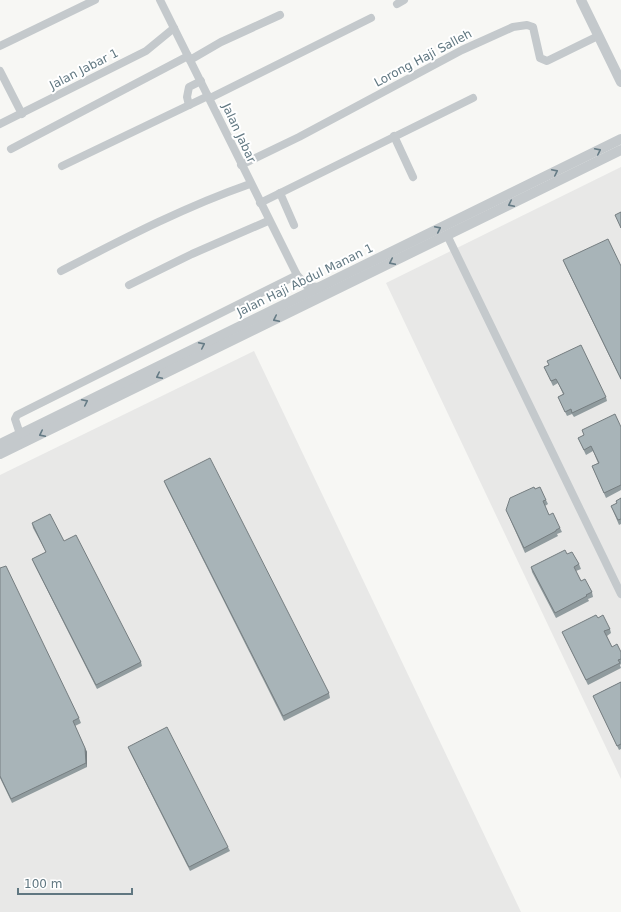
<svg xmlns="http://www.w3.org/2000/svg" width="621" height="912" font-family="'DejaVu Sans',sans-serif">
  <style>
    .built { fill: #e8e8e7 }
    .lines { fill: none; stroke-linecap: round; stroke-linejoin: round }
    .minor { stroke: #c4c9cc; stroke-width: 8 }
    .tertiary { stroke: #c4c9cc; stroke-width: 10 }
    .wall { fill: #909b9e }
    .shaded-wall { fill: #767e81 }
    .building { fill: #a8b4b8; stroke: #767e81 }
    .oneway { stroke: #657b85 }
    .labels { text-anchor: middle; stroke-width: 4; stroke-linejoin: round; paint-order: stroke }
    .street-label { font-size: 12px; fill: #607781; stroke: #fff }
  </style>
  <rect width="100%" height="100%" fill="#f7f7f4"/>
  <g class="built">
    <path d="M621,167V779L386,283Z"/>
    <path d="M254,351L521,912H0V475Z"/>
  </g>
  <g class="lines">
    <g class="minor">
      <path d="M160,0L297,275L307,286L320,287"/>
      <path d="M397,4L404,0"/>
      <path d="M0,46L95,0"/>
      <path d="M190,60L221,42L280,15"/>
      <path d="M0,71L22,114"/>
      <path d="M210,98L371,18"/>
      <path d="M189,105L187,97L189,87L201,81"/>
      <path d="M0,124L146,51L174,28"/>
      <path d="M394,136L413,177"/>
      <path d="M11,149L188,56"/>
      <path d="M241,165L299,137L462,50L513,27L527,25L533,27L540,58L547,61L598,36"/>
      <path d="M62,166L208,96"/>
      <path d="M280,193L294,225"/>
      <path d="M260,203L473,98"/>
      <path d="M447,235L621,594"/>
      <path d="M61,271C123,239 184,207 250,184"/>
      <path d="M129,285L192,254L268,221"/>
      <path d="M20,434L15,419L17,415L297,275"/>
    </g>
    <g class="tertiary">
      <path d="M581,0L621,82"/>
      <path d="M0,444L621,139"/>
      <path d="M0,454L621,150"/>
    </g>
  </g>
  <g class="wall">
    <path d="M563,260L621,266V380L565,265Z"/>
    <path d="M547,361L606,397L607,401L574,417L572,414L567,416L558,397L563,394L558,383L553,386L544,367L549,365Z"/>
    <path d="M621,427V490L606,498L592,466L598,463L593,451L586,455L578,438L584,435L582,430Z"/>
    <path d="M164,481L329,693L330,698L284,721L166,486Z"/>
    <path d="M535,489L546,500L548,504L545,506L549,515L560,528L562,532L557,534L558,536L525,553L506,510Z"/>
    <path d="M621,498V524L619,525L611,506L617,503L616,501Z"/>
    <path d="M32,523L64,541L141,662L142,666L97,689L34,564L32,559L46,552L33,528Z"/>
    <path d="M567,554L579,564L581,569L576,571L581,581L592,592L593,597L588,599L589,601L556,618L532,572L531,567Z"/>
    <path d="M0,568L79,718L81,723L75,726L87,752V767L12,803L0,778Z"/>
    <path d="M598,618L610,629L611,633L607,636L612,647L621,652V664L620,665L621,668L588,685L562,632Z"/>
    <path d="M621,682V749L619,750L593,696Z"/>
    <path d="M128,747L228,847L230,851L190,871L130,752Z"/>
  </g>
  <path class="shaded-wall" d="M85,748L87,752V767L86,763Z"/>
  <g class="building">
    <path d="M621,212V228L615,215Z"/>
    <path d="M608,239L621,266V379L563,260Z"/>
    <path d="M581,345L606,397L572,413L571,409L565,412L558,397L564,394L556,379L551,381L544,367L549,365L547,361Z"/>
    <path d="M615,414L621,427V485L604,493L592,466L599,463L591,446L584,450L578,438L584,435L582,430Z"/>
    <path d="M210,458L329,693L283,716L164,481Z"/>
    <path d="M534,487L535,489L540,487L546,500L543,501L549,515L553,513L560,528L556,530V531L524,548L506,510L510,498Z"/>
    <path d="M621,498V519L618,520L611,506L617,503L616,501Z"/>
    <path d="M50,514L64,541L76,535L141,662L96,685L32,559L46,552L32,523Z"/>
    <path d="M565,550L567,554L572,552L579,564L574,567L581,581L585,579L592,592L586,595L587,596L555,613L531,567Z"/>
    <path d="M6,566L79,718L73,721L85,748L86,763L11,799L0,776V568Z"/>
    <path d="M596,615L598,618L603,615L610,629L604,631L612,647L617,644L621,652V659L618,660L620,663L586,680L562,632Z"/>
    <path d="M621,682V744L617,746L593,696Z"/>
    <path d="M167,727L228,847L189,867L128,747Z"/>
  </g>
  <defs><path id="oneway-chevron" d="M-2-3.5L2.5 0L-2 3.5" fill="none" stroke-width="1.6" stroke-linecap="round" stroke-linejoin="round"/></defs>
  <g class="oneway">
    <use href="#oneway-chevron" transform="translate(598 151) rotate(-26)"/>
    <use href="#oneway-chevron" transform="translate(555 172) rotate(-26)"/>
    <use href="#oneway-chevron" transform="translate(511 204) rotate(154)"/>
    <use href="#oneway-chevron" transform="translate(438 229) rotate(-26)"/>
    <use href="#oneway-chevron" transform="translate(392 262) rotate(154)"/>
    <use href="#oneway-chevron" transform="translate(276 319) rotate(154)"/>
    <use href="#oneway-chevron" transform="translate(202 345) rotate(-26)"/>
    <use href="#oneway-chevron" transform="translate(159 376) rotate(154)"/>
    <use href="#oneway-chevron" transform="translate(85 402) rotate(-26)"/>
    <use href="#oneway-chevron" transform="translate(42 434) rotate(154)"/>
  </g>
  <g class="labels">
    <g class="street-label">
      <text transform="translate(423 58) rotate(-28)" y="4">Lorong Haji Salleh</text>
      <text transform="translate(84 69) rotate(-27)" y="4">Jalan Jabar 1</text>
      <text transform="translate(239 133) rotate(65)" y="4">Jalan Jabar</text>
      <text transform="translate(305 280) rotate(-26)" y="4">Jalan Haji Abdul Manan 1</text>
    </g>
  </g>
  <path d="M18 888v6h114v-6" fill="none" stroke="#607781" stroke-width="2"/>
  <text x="24" y="888" font-size="12" fill="#607781" stroke="#ffffff" stroke-width="3" paint-order="stroke">100 m</text>
</svg>
